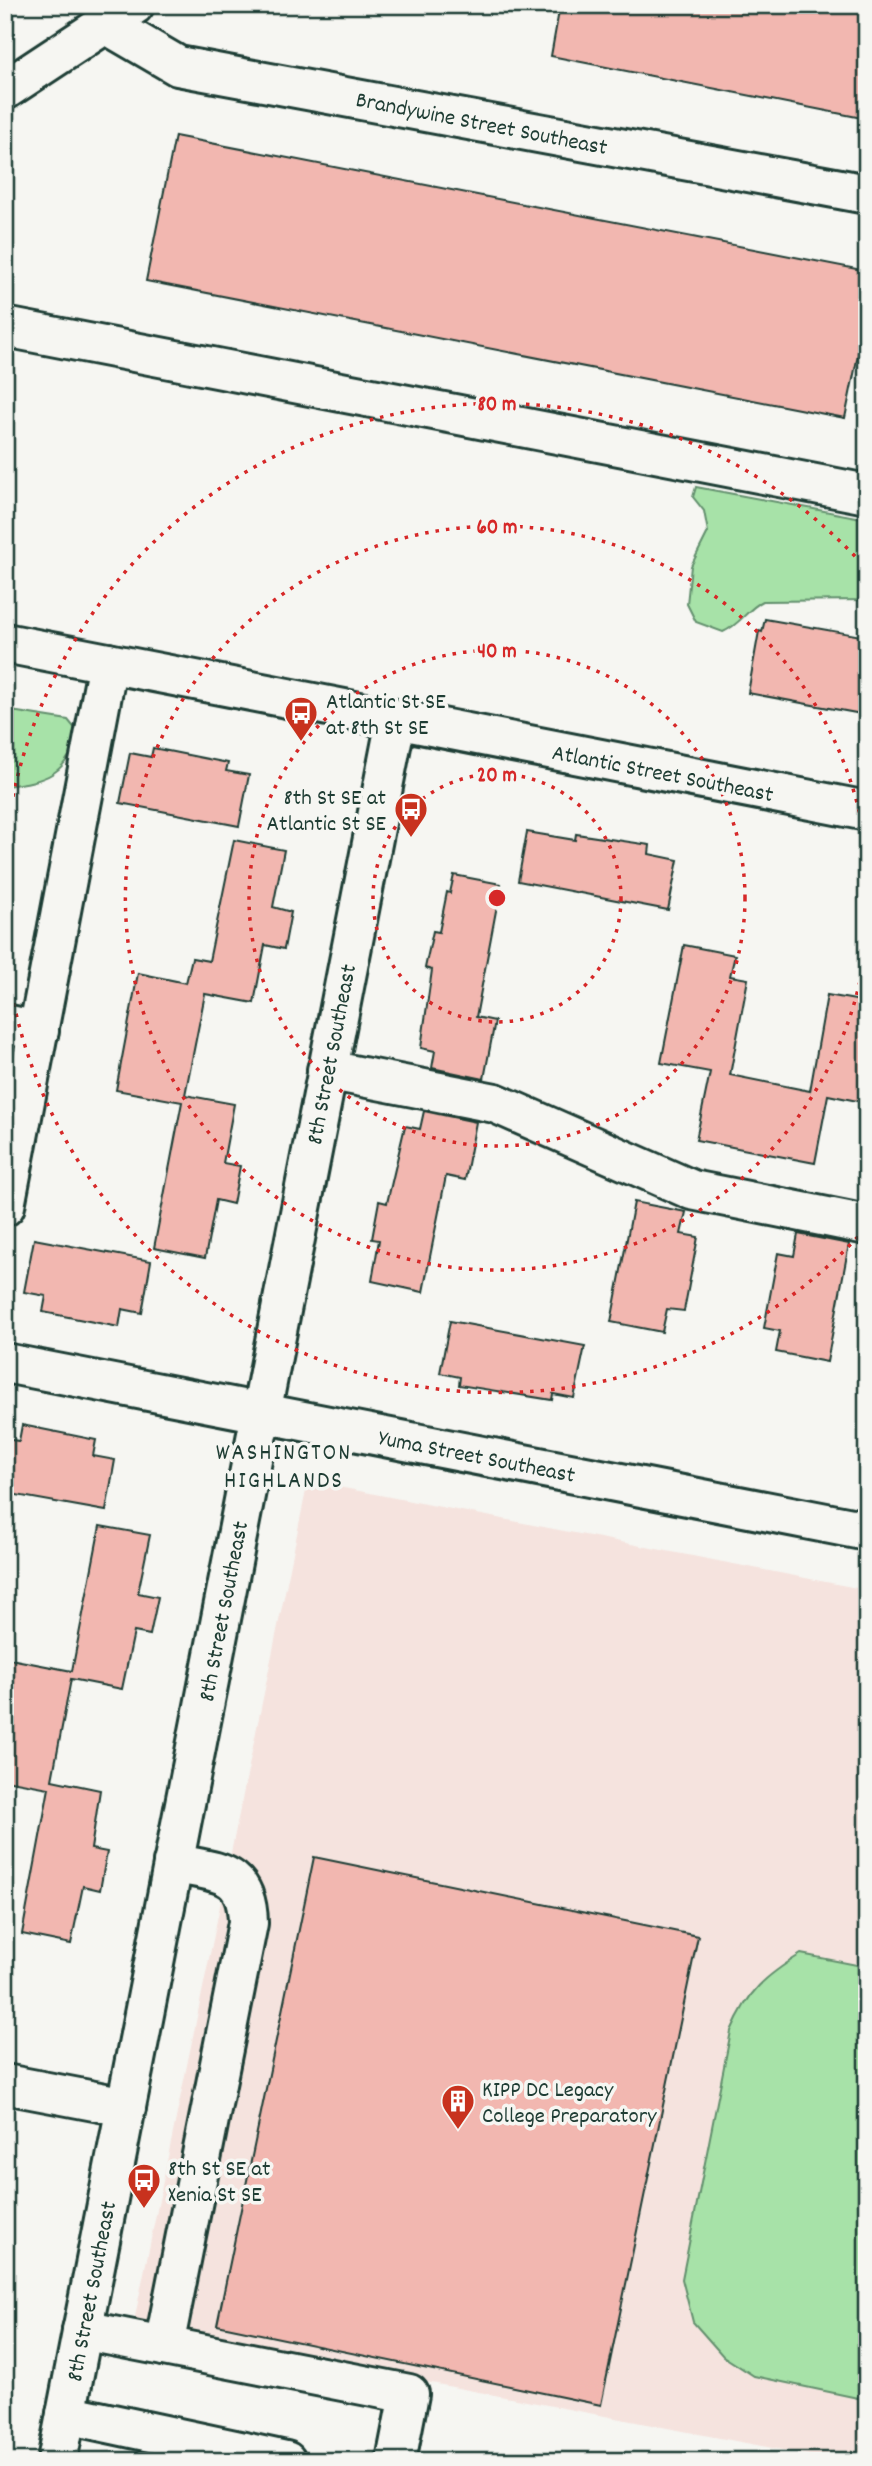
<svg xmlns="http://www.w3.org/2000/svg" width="872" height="2466" font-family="Dekko,sans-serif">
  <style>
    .built { fill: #f5e3de }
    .green { fill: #a7e2a8; stroke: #63906e; stroke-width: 2 }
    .building { fill: #f2b7b0; stroke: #1f3d34; stroke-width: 2 }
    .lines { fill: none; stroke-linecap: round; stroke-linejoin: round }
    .minor-casing { stroke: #1f3d34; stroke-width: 44 }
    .minor { stroke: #f6f6f2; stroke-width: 38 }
    .ring { fill: none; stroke: #d62828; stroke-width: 3.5; stroke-dasharray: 3.5 7 }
    .labels { text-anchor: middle; stroke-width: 7; stroke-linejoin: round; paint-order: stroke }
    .street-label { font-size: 23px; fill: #1f3d34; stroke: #f6f6f2 }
    .poi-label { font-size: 23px; fill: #1f3d34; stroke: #f6f6f2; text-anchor: start }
    .neighbourhood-label { font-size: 24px; letter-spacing: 2px; fill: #1f3d34; stroke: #f6f6f2 }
    .centre { fill: #d62828; stroke: #f6f6f2; stroke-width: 3.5 }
    .ring-label { font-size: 21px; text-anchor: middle; font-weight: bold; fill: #d62828; stroke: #f6f6f2; stroke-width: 7; stroke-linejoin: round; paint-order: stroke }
  </style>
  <rect width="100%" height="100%" fill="#f6f6f2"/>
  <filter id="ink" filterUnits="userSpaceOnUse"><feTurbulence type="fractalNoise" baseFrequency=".0143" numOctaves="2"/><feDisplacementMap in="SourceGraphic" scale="14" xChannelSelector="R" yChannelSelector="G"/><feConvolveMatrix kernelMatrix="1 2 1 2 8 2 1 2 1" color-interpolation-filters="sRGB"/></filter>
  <g filter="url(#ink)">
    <path class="built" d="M308,1481L867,1590V2461H840L133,2326Z"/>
    <g class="green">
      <path d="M696,487L867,519V600L763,601C747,609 740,625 723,632L696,622L687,604L691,566L708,532L704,511L693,497Z"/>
      <path d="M5,710L68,720L78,732C68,775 46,781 5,786Z"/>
      <path d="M801,1954L867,1967V2400L754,2376L723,2356L693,2322L682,2279L731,2031C749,1990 764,1977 801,1954Z"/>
    </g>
    <g class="building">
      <path d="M568,5H867V119L551,56L559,11L567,12Z"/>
      <path d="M175,136L867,271V311L845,418L146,281Z"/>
      <path d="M765,619L867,637V715L748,693L759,631L762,632Z"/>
      <path d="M153,748L228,763L226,771L249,775L239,826L120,803L130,753L151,757Z"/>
      <path d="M527,832L575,840L576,834L650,845L649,854L678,860L668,910L518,881Z"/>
      <path d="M234,840L284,850L273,907L291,912L284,949L265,945L254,1003L205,994L185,1095L234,1104L223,1163L240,1166L233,1204L216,1200L205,1258L154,1248L182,1102L116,1090L138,973L186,983L192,958L209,961Z"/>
      <path d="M454,875L501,884L476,1017L495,1021L484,1079L432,1068L435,1051L421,1048L432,970L425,968L433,931L439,932L447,892L450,893Z"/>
      <path d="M684,945L735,955L730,976L748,979L730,1075L810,1091L827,995L867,1002V1103L828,1095L815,1163L696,1140L710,1072L661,1063Z"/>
      <path d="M424,1111L476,1122L465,1180L446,1176L423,1292L372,1281L379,1240L372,1239L379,1201L387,1203L405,1126L420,1129Z"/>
      <path d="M634,1202L686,1212L681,1234L698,1237L684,1311L667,1309L662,1332L611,1322Z"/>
      <path d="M798,1234L849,1244L827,1362L776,1352L780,1331L764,1328L778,1253L794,1256Z"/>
      <path d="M34,1239L151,1261L142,1313L122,1309L119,1327L43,1312L46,1296L24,1292Z"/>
      <path d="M450,1321L585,1346L574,1398L553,1394L552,1400L459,1385L460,1377L440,1373Z"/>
      <path d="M22,1425L96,1440L93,1456L115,1460L106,1511L5,1493V1439L19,1441Z"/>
      <path d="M100,1526L150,1535L138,1593L158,1597L150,1635L134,1632L122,1689L71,1679L52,1780L100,1790L91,1849L107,1852L100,1890L83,1886L71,1944L22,1934L49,1788L5,1780V1658L72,1671Z"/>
      <path d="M314,1857L698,1936L601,2405L217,2325Z"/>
    </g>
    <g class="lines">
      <defs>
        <g id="minor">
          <path d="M106,24L178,66L867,194"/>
          <path d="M5,90L134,5"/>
          <path d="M5,327L867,494"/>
          <path d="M5,643L867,811"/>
          <path d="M5,1024L39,1031"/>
          <path d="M327,1070L495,1103L692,1190L867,1225"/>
          <path d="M5,1206L108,663"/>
          <path d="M5,1363L867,1531"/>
          <path d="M5,2084L126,2107"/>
          <path d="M82,2330L409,2394L396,2461"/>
          <path d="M164,2346L248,1923C247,1869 217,1873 173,1863"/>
          <path d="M66,2414L286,2461"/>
          <path d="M57,2461L396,720"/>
        </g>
      </defs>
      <use href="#minor" class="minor-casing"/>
      <use href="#minor" class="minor"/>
    </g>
  </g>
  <g class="ring">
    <circle cx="497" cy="898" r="124"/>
    <circle cx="497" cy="898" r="248"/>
    <path d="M867 940A372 372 0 1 1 867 856"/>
    <path d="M865 1229A495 495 0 0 1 6 958M6 838A495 495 0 0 1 865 567"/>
  </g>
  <defs>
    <symbol id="bus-pin" viewBox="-11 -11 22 30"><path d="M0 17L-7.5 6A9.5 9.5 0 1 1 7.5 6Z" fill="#c8321e" stroke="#f6f6f2"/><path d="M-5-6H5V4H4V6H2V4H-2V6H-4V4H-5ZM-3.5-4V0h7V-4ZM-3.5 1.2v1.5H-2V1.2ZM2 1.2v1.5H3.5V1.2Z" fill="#fff"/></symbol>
    <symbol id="building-pin" viewBox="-11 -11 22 30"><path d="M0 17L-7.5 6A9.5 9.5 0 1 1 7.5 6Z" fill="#c8321e" stroke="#f6f6f2"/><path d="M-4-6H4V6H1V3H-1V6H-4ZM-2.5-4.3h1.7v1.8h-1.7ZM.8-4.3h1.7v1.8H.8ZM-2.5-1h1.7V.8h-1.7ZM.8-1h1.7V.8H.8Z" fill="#fff"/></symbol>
  </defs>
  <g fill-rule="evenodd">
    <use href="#bus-pin" x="282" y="694" width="38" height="52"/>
    <use href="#bus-pin" x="392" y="790" width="38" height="52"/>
    <use href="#building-pin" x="439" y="2082" width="38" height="52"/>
    <use href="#bus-pin" x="125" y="2161" width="38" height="52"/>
  </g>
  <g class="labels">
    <g class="street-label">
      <text transform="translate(482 122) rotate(11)" y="8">Brandywine Street Southeast</text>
      <text transform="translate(663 772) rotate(11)" y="8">Atlantic Street Southeast</text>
      <text transform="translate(330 1054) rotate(-79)" y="8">8th Street Southeast</text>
      <text transform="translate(477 1455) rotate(11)" y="8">Yuma Street Southeast</text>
      <text transform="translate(222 1611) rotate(-79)" y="8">8th Street Southeast</text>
      <text transform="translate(90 2291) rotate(-79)" y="8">8th Street Southeast</text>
    </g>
    <g class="poi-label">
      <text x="326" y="708">Atlantic St SE<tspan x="326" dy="26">at 8th St SE</tspan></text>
      <text x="386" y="804" text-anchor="end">8th St SE at<tspan x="386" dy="26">Atlantic St SE</tspan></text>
      <text x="482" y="2096">KIPP DC Legacy<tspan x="482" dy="26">College Preparatory</tspan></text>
      <text x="168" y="2175">8th St SE at<tspan x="168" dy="26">Xenia St SE</tspan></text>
    </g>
    <g class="neighbourhood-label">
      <text x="284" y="1459">WASHINGTON<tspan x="284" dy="28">HIGHLANDS</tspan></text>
    </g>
  </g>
  <circle cx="497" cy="898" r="10" class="centre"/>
  <g class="ring-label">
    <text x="497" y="410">80 m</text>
    <text x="497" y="533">60 m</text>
    <text x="497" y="657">40 m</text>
    <text x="497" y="781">20 m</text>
  </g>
  <rect width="872" height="2466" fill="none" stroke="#f6f6f2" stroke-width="28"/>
  <rect x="14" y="14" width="844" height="2438" fill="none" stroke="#1f3d34" stroke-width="2.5" filter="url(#ink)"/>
</svg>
